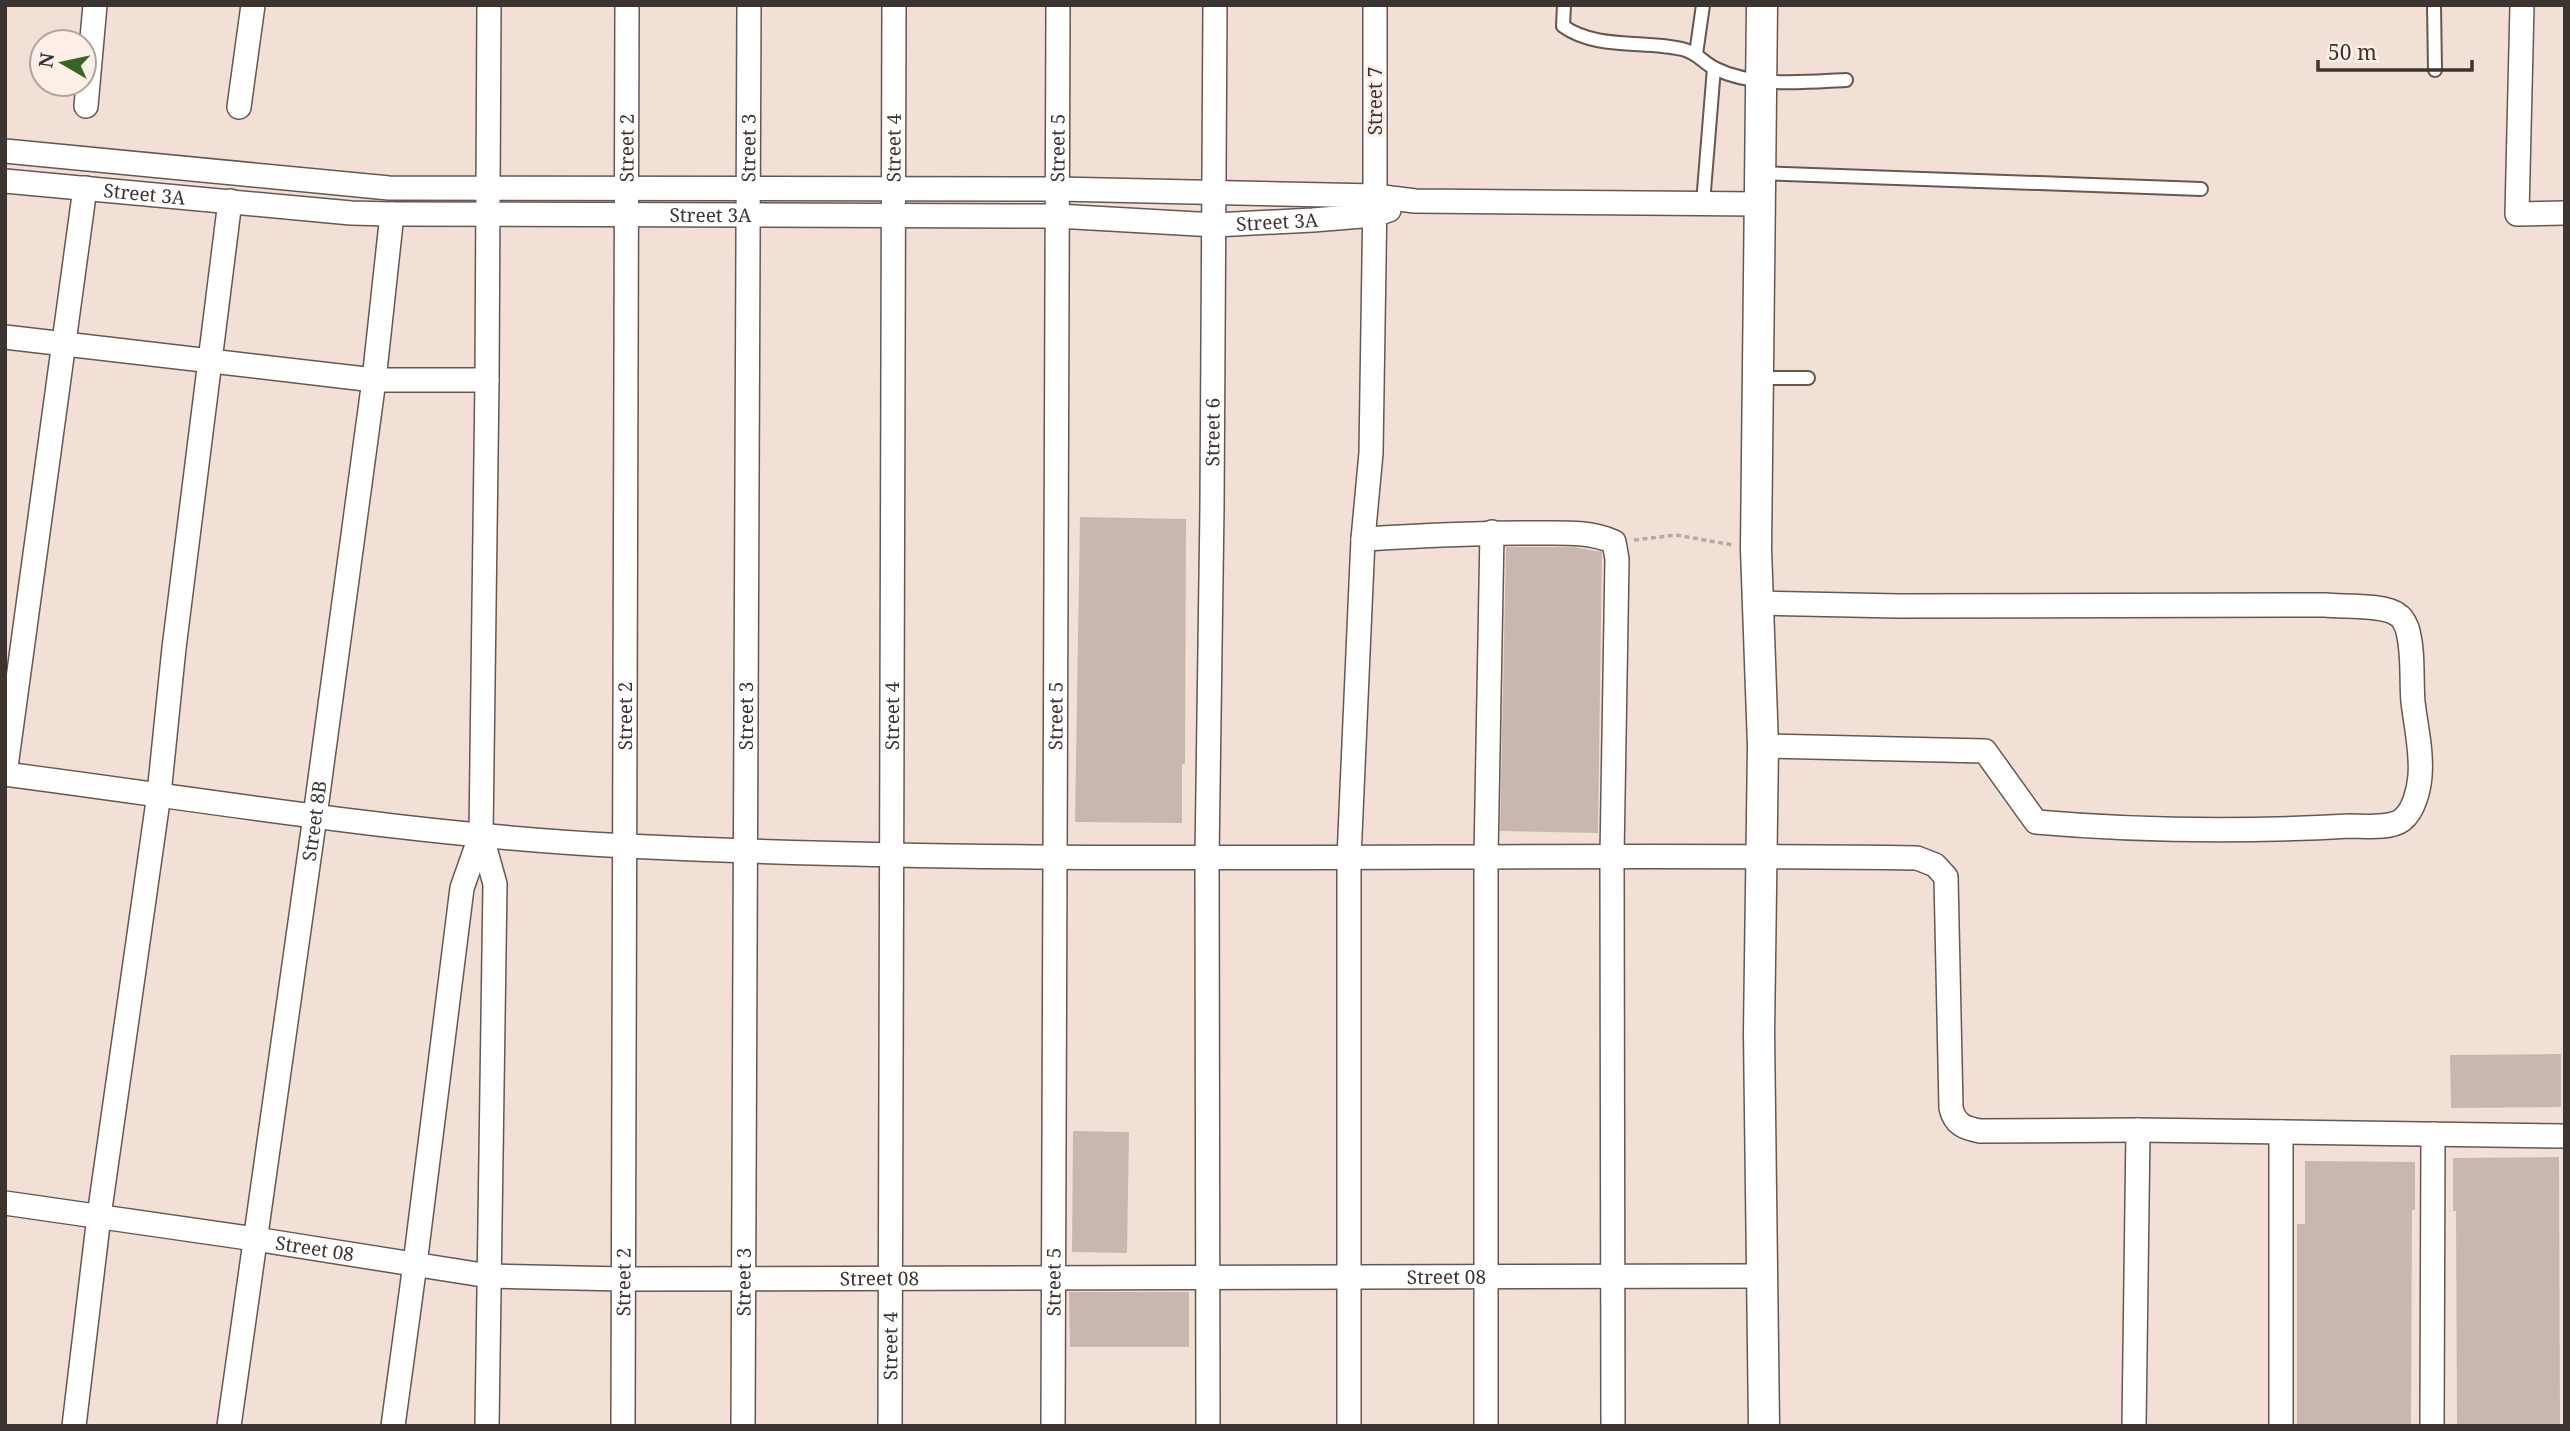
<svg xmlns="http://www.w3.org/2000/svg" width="2570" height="1431" font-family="'Noto Serif',serif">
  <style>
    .building { fill: #c9b7af }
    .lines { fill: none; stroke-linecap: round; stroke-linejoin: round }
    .service-casing { stroke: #665750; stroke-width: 16 }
    .minor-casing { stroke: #665750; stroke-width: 26 }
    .tertiary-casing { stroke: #665750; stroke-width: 33 }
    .path { stroke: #b7a9a2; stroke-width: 3.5; stroke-dasharray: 5 3.5; stroke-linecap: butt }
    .service { stroke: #fff; stroke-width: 12 }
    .minor { stroke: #fff; stroke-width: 23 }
    .tertiary { stroke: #fff; stroke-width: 30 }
    .labels { text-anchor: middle; stroke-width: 6; stroke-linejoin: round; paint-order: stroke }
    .street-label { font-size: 19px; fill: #3b3431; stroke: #fdeee7 }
  </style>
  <rect width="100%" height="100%" fill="#f2e0d7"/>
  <g class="building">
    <path d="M1080,517L1186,519L1185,764H1182V823L1075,822Z"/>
    <path d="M1506,547H1574L1602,552L1598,833L1500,831Z"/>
    <path d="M2561,1054V1107L2451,1108L2450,1055Z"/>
    <path d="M1073,1131L1129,1132L1127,1253L1072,1252Z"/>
    <path d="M2559,1157L2560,1426H2457L2456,1211H2453V1158Z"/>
    <path d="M2305,1161L2415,1162V1210H2412L2411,1426H2297V1224H2305Z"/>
    <path d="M1069,1292H1189V1347H1070Z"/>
  </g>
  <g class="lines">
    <defs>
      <g id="service">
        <path d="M1564,5L1563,26C1596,50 1645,40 1682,49C1696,52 1703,62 1714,68C1754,88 1804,82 1846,80"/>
        <path d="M2434,5L2435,70"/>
        <path d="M1696,54L1703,5"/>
        <path d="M1760,173L2201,189"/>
        <path d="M1703,203L1714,68"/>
        <path d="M1758,378H1808"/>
      </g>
      <g id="minor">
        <path d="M2522,5L2517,214L2565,213"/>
        <path d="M86,106L95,5"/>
        <path d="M239,107L253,5"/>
        <path d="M5,151L389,188L1058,189L1375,196L1415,201L1759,204"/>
        <path id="s1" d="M5,181L351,213L392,214L1057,216L1215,225L1313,220L1374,215L1389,210"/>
        <path d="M5,337L374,380H487"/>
        <path d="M1363,539C1420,536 1478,532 1535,533C1562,533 1589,531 1614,542L1617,559L1612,856L1613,1426"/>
        <path d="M1758,603L1898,606L2325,605C2343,607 2385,604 2398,615C2402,617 2405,623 2407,628C2414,651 2411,678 2413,702C2416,727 2422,751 2420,776C2419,789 2414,811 2402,820C2390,829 2365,826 2350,826C2246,832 2140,831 2036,822L1985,751L1763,746"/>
        <path d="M5,774C212,801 419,836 627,846C1057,867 1487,852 1917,858L1935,865L1946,877L1951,1108C1955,1125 1965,1128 1980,1131L2138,1130L2565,1136"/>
        <path d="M5,774L85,188"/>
        <path d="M2281,1132V1426"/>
        <path id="s2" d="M5,1203L255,1239L489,1276L623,1279L1761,1276"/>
        <path d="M74,1426L99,1216L159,794L174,648L230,201"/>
        <path id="s3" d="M229,1426L315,816L374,380L392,214"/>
        <path d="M393,1426L415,1264L462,888L481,834"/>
        <path d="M487,1426L495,884L481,834L487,380L489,5"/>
        <path id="s4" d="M623,1426L627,5"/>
        <path id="s5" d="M743,1426L749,5"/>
        <path id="s6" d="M890,1426L894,5"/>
        <path id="s7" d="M1053,1426L1058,5"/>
        <path id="s8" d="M1208,1426L1207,858L1212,507L1215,5"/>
        <path d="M1349,1426V858L1363,539L1371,453L1375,196V5"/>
        <path d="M1486,1426V857L1492,532"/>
        <path d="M2134,1426L2138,1130"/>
        <path d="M2432,1426L2433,1134"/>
      </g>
      <path id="tertiary" d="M1762,5L1756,549L1763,746L1759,1033L1764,1426"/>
    </defs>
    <use href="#service" class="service-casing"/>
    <use href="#minor" class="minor-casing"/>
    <use href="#tertiary" class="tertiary-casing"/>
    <path class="path" d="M1634,540L1676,535L1733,545"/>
    <use href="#service" class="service"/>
    <use href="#minor" class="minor"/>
    <use href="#tertiary" class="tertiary"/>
  </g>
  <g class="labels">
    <g class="street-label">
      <text transform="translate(1375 101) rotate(-90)" y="7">Street 7</text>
      <text dy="7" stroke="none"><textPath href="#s5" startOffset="1278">Street 3</textPath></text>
      <text dy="7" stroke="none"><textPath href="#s4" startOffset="1278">Street 2</textPath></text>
      <text dy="7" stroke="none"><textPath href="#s6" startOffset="1278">Street 4</textPath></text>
      <text dy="7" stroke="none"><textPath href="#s7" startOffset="1278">Street 5</textPath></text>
      <text dy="7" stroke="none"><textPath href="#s1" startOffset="140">Street 3A</textPath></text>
      <text dy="7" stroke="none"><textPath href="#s1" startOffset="707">Street 3A</textPath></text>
      <text dy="7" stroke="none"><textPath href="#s1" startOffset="1274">Street 3A</textPath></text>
      <text dy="7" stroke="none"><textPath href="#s8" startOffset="994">Street 6</textPath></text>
      <text dy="7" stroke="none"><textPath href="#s4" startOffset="710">Street 2</textPath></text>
      <text dy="7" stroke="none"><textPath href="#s5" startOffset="710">Street 3</textPath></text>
      <text dy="7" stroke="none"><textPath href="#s6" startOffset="710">Street 4</textPath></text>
      <text dy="7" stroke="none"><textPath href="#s7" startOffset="710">Street 5</textPath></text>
      <text dy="7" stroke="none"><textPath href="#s3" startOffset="611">Street 8B</textPath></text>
      <text dy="7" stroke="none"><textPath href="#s2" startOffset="313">Street 08</textPath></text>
      <text dy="7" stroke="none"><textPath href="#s2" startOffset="1447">Street 08</textPath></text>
      <text dy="7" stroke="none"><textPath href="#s2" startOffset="880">Street 08</textPath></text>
      <text dy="7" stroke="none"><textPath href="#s4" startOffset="144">Street 2</textPath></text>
      <text dy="7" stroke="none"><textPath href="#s5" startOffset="144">Street 3</textPath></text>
      <text dy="7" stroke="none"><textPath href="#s7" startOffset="144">Street 5</textPath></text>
      <text dy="7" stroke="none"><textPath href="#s6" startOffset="80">Street 4</textPath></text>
    </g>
  </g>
  <rect width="2570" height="1431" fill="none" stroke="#3b3431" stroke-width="14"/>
  <g transform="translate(63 63) rotate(279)"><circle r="33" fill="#fdeee7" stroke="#afa49e" stroke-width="2"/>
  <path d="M0-5L12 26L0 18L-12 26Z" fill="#376524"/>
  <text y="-10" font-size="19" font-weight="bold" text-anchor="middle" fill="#3b3431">N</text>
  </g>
  <path d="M2318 60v10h154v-10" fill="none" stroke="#3b3431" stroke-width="3.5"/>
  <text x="2328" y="60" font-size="21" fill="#3b3431" stroke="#fdeee7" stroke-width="5" paint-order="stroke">50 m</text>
</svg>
